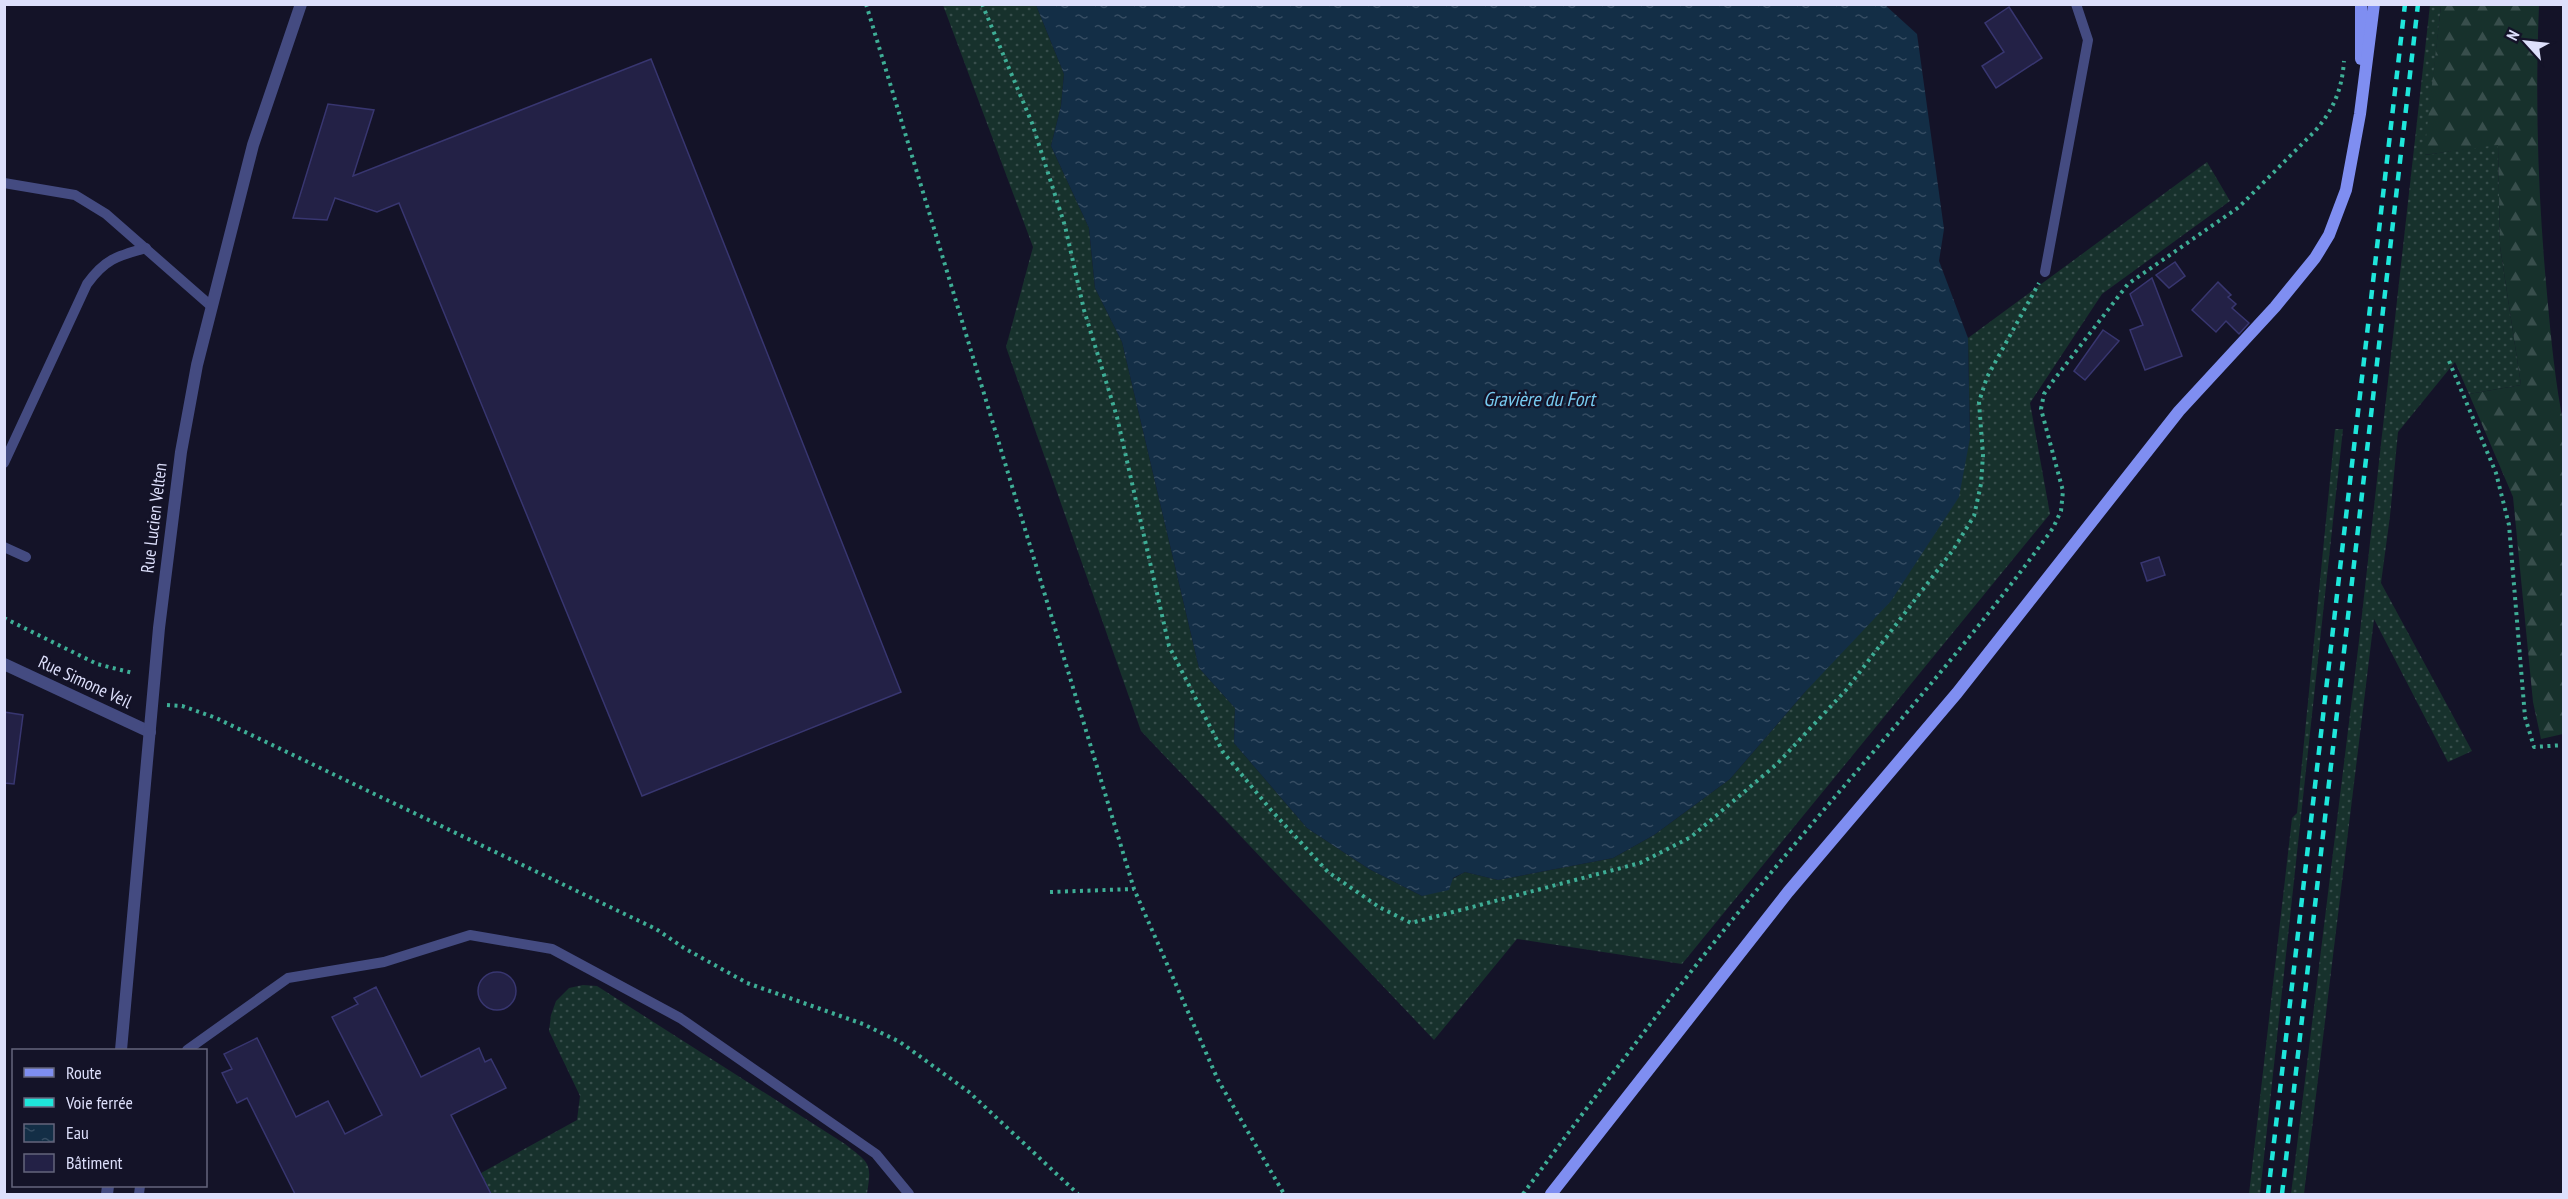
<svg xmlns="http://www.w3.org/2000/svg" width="2568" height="1199" font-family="'PT Sans Narrow',sans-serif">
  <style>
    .grass { fill: url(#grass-dots) }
    .forest { fill: url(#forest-firs) }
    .water { fill: url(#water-ripples) }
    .building { fill: #232146; stroke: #383670; stroke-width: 1.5 }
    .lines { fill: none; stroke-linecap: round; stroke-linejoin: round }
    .path { stroke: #3eae96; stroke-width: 4; stroke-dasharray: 3 4.5; stroke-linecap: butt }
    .service { stroke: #444b81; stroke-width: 10 }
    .minor { stroke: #444b81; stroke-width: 12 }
    .secondary { stroke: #7f8ef1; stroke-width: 12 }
    .rail { stroke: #1fe6db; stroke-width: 4.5; stroke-dasharray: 9 8; stroke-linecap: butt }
    .labels { text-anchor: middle; stroke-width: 4.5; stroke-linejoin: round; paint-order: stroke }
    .street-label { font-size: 18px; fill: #dddffb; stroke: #141328 }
    .water-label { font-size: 20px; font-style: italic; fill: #77cbf0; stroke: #141328 }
  </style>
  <defs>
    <pattern id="grass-dots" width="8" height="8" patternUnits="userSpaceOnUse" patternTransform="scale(1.5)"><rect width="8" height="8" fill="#17312c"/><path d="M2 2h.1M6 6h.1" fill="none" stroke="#384e4c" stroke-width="1.8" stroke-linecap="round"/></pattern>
    <pattern id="forest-firs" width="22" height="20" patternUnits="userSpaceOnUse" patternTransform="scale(1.5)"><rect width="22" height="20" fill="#17312c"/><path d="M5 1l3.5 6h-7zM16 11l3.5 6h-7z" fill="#384e4c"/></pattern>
    <pattern id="water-ripples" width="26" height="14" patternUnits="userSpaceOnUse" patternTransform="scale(1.5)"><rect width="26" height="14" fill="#132e46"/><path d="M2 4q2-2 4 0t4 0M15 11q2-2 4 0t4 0" fill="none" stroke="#354c62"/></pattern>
  </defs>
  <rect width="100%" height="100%" fill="#141328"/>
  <g class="grass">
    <path d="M943,5H1036L1064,74L1061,106L1051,146L1089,228L1095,288L1122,342L1199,668L1235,708L1234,743L1307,828L1369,869L1422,896L1465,872L1498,880L1613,858L1654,835L1730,779L1805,692L1970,438L1968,338L2207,162L2230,201L2102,294L2030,403L2050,514L1682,964L1517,939L1434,1040L1141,731L1006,347L1033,247Z"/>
    <path d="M2430,5H2441L2425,155L2498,144L2500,246L2521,385L2469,394L2455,362L2398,432L2390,516L2381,583L2472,751L2448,762L2374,619L2304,1194H2291L2359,641Z"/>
    <path d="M2335,429H2343L2260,1194H2249L2292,818L2297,813Z"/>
    <path d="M583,985L597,986L845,1144C870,1164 872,1162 867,1194H491L481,1173L577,1120L580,1096L549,1031L551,1015L556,1001L569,988Z"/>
  </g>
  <path class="forest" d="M2441,5H2539C2535,102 2538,197 2547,294C2551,338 2555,382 2564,426L2563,734L2541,739L2533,702L2513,497L2469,394L2521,385L2500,246L2498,145L2424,155Z"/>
  <path class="water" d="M1036,5H1885L1917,34L1944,229L1939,261L1968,338L1970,438L1959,497L1891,601L1805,692L1730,779L1654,835L1613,858L1498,880L1465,872L1453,878L1449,890L1422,896L1369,869L1307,828L1234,743L1235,708L1199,668L1122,342L1095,288L1089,228L1051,146L1061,106L1064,74Z"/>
  <g class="building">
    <path d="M2009,7L2042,58L1996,88L1982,66L2004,52L1985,23Z"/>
    <path d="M651,59L901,692L642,796L399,203L377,212L335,198L327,220L293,218L328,104L374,110L353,176Z"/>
    <path d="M2175,262L2185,276L2169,288L2156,275Z"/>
    <path d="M2152,278L2182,356L2145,370L2130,330L2143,325L2130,294Z"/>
    <path d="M2218,282L2231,295L2228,297L2236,304L2232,308L2249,323L2239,334L2226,321L2216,332L2192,310Z"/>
    <path d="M2103,330L2119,341L2085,380L2074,371Z"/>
    <path d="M2159,557L2165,575L2147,581L2141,563Z"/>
    <path d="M4,712L23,715L14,784L4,783Z"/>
    <circle cx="497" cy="991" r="19"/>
    <path d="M376,987L421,1077L479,1048L485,1062L491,1059L506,1088L451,1115L491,1194H295L247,1098L237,1103L222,1073L232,1069L224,1054L257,1038L296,1117L328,1101L345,1134L382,1115L332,1017L358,1004L354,998Z"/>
  </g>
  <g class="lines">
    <g class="path">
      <path d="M866,4L1134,889L1218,1080L1284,1194"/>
      <path d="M982,4L1032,123L1065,226L1084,310L1117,417L1169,646L1223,752L1271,810L1328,872L1379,907L1411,923L1640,863L1691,837L1777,764L1846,690L1953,550L1974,516L1981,484L1983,455L1979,402L1987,377L2039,283"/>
      <path d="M2449,361L2496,473L2509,525L2525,717L2534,747L2564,745"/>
      <path d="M4,618L97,664L133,673"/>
      <path d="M167,705L182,706L216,718L656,929L684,948L747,983L863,1024L900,1042L969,1092L1078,1194"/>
      <path d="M1050,892L1134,889"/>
      <path d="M1523,1194C1600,1090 1677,986 1760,886C1858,767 1963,653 2053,528L2061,511L2063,491L2041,409L2044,394L2053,381L2128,284L2239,207L2315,131C2334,109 2342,89 2344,61"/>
    </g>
    <g class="service">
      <path d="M4,183L75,195L106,214L211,306"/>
      <path d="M2045,272L2088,40L2076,4"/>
      <path d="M4,463L87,284C105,259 117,256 146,248"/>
      <path d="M4,547L26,557"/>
      <path d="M187,1050L288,978L384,962L470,935L552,949L680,1018L876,1154L909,1194"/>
      <path d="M139,1194L140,1186"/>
    </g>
    <g class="minor">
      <path d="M4,664L150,732"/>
      <path d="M121,1050L159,628L181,452L197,365L253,145L301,4"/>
      <path d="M107,1194L108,1186"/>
    </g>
    <g class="secondary">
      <path d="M2361,59V4"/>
      <path d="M1551,1194L1788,892L1957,693L2179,411L2275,307L2315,258L2329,235L2346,190L2360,114L2374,4"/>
    </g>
    <g class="rail">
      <path d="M2268,1194L2405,4"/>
      <path d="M2282,1194L2418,4"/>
    </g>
  </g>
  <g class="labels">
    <g class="street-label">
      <text transform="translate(154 518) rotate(-83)" y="6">Rue Lucien Velten</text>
      <text transform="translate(85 682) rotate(25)" y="6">Rue Simone Veil</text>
    </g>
    <g class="water-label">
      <text x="1539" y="406">Gravière du Fort</text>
    </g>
  </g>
  <rect width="2568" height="1199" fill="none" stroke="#dddffb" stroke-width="12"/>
  <rect x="12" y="1049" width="195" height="138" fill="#141328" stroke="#64657c" stroke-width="1.5"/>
  <rect x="24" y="1068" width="30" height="9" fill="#7f8ef1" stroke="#64657c" stroke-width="1.5"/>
  <text x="66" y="1079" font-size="18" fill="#dddffb">Route</text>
  <rect x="24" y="1098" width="30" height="9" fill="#1fe6db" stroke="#64657c" stroke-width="1.5"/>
  <text x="66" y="1109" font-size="18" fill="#dddffb">Voie ferrée</text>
  <rect x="24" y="1124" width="30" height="18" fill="url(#water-ripples)" stroke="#64657c" stroke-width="1.5"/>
  <text x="66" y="1139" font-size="18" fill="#dddffb">Eau</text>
  <rect x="24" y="1154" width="30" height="18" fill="#232146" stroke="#64657c" stroke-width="1.5"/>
  <text x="66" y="1169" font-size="18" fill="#dddffb">Bâtiment</text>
  <g transform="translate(2526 42) rotate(297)" stroke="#141328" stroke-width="4.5" paint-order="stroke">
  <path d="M0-4.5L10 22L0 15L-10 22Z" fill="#dddffb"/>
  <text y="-9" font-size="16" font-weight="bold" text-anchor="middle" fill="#dddffb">N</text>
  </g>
</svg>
